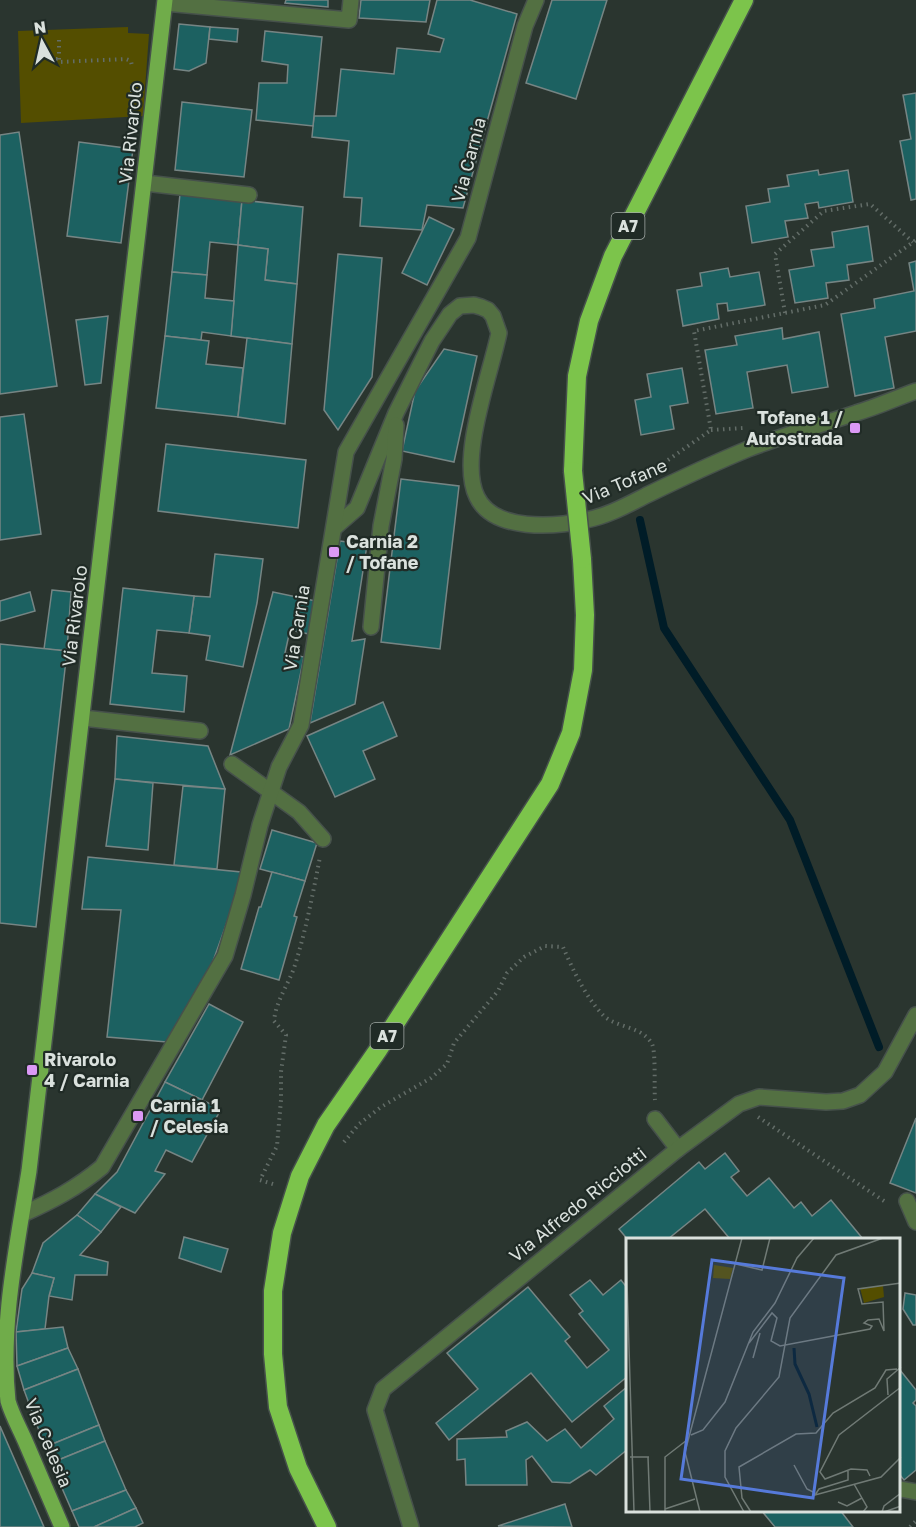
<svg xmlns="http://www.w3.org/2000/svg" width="916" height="1527" font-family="'Golos Text',sans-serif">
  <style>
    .green { fill: #544e00 }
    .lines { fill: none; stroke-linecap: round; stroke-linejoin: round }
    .stream { stroke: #001c27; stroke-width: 8 }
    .building { fill: #1c6161; stroke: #768584; stroke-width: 1.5 }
    .minor-casing { stroke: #46514b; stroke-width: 18 }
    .major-casing { stroke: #46514b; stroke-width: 18 }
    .highway-casing { stroke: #46514b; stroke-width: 21 }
    .path { stroke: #636d68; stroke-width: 4; stroke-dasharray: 1.5 4.5; stroke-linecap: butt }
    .minor { stroke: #537042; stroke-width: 15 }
    .major { stroke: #70ac4a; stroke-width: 15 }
    .highway { stroke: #7cc44b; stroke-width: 18 }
    .highway-bridge-casing { stroke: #46514b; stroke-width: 21; stroke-linecap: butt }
    .highway-bridge { stroke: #7cc44b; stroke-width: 18 }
    .poi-dot { fill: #db99f5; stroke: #202b26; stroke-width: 2 }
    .labels { text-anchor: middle; stroke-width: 4.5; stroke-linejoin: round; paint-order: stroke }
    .shield { fill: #202b26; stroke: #a2aaa6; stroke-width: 1.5 }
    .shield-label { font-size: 16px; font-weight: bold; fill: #dae1dd }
    .street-label { font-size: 18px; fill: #dae1dd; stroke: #202b26 }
    .poi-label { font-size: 18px; font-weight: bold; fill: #dae1dd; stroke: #202b26; text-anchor: start }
    .inset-river { fill: none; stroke: #001c27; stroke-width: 3 }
    .inset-road { fill: none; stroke: #707a75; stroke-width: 1.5 }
    .view { fill: #567ada; fill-opacity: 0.15; stroke: #567ada; stroke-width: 3 }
    .inset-edge { fill: none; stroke: #dae1dd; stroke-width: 3 }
  </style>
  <rect width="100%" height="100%" fill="#2a352f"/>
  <path class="green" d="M128,27V33L149,34L143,116L21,123L18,31Z"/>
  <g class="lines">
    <path class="stream" d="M640,520L664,628L790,820L879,1047"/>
  </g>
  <g class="building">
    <path d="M286,0H328V7L285,3Z"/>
    <path d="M361,0H430L426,22L359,18Z"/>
    <path d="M437,0H470L517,14L463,208L427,205L422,230L360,226L362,198L344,197L349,141L312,137L314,116H336L341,69L394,74L397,48L440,52L444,39L428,34Z"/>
    <path d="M552,0H607L576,99L526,83Z"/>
    <path d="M179,24L210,27L206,63L189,71L174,69Z"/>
    <path d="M210,27L238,29L237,42L209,39Z"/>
    <path d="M265,31L322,37L313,126L256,120L259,83H287L288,65L262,61Z"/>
    <path d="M916,93V199L911,200L900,141L911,139L903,95Z"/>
    <path d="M182,102L252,110L244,177L175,170Z"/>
    <path d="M19,132L57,386L0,394V135Z"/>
    <path d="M79,142L133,149L121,243L67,236Z"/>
    <path d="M818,170L819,175L848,170L853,202L819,208L818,202L805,204L808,218L785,221L788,237L752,243L746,206L770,202L768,189L789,186L787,175Z"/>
    <path d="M180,194L242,200L238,245L210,242L207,275L172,272Z"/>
    <path d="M242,200L303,207L297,284L265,280L268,249L238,245Z"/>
    <path d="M429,217L454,229L427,285L402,273Z"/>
    <path d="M868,226L873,261L847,265L849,280L826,283L828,298L795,303L789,270L814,266L811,250L834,247L832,232Z"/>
    <path d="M238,245L268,249L265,280L297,284L292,344L231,336Z"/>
    <path d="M338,254L382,258L372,377L338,430L324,410Z"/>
    <path d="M916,261V331L885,337L894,388L855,396L841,314L875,308L874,299L914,291L909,263Z"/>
    <path d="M728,268L730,277L759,272L765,305L728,311L727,303L717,304L719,319L683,326L677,290L702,286L700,273Z"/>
    <path d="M172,272L207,275L205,298L234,301L231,336L202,332L201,340L165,336Z"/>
    <path d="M108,316L101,383L85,385L76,320Z"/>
    <path d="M782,328L783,339L819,332L828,387L792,393L787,365L747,372L753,408L716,414L705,350L737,345L735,336Z"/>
    <path d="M165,336L209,341L206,364L243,368L238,417L156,408Z"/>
    <path d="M247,338L292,344L285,424L238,417Z"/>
    <path d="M444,349L477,356L454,462L402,451L415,391Z"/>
    <path d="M682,368L688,403L670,406L674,429L641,435L635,400L651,397L647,374Z"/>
    <path d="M24,414L41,534L0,540V417Z"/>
    <path d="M166,444L306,460L298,528L158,511Z"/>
    <path d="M401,479L459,486L440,649L381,642Z"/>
    <path d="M340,541L367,545L352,641L365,639L355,704L310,723Z"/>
    <path d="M215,554L263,559L257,603L243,667L206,660L210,636L189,633L194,596L210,597Z"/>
    <path d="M123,588L194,596L189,633L157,630L152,673L187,676L184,712L110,704Z"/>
    <path d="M52,590L71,592L67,651L44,649Z"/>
    <path d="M30,592L35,611L0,621V601Z"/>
    <path d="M273,592L316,601L309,634L290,630L285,653L304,657L289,729L230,755Z"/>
    <path d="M0,644L67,651L36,927L0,923Z"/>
    <path d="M383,702L397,736L363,751L375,779L335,797L307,736Z"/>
    <path d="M117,736L208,746L225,789L115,779Z"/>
    <path d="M115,779L153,783L148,850L106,846Z"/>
    <path d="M183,786L225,789L217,869L174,865Z"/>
    <path d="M272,830L317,843L305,881L260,869Z"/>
    <path d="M88,857L241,872L235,900L212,964L167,1042L107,1037L121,910L82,909Z"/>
    <path d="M272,872L305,881L294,916L297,917L279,980L241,969L259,907H261Z"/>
    <path d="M209,1004L243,1022L202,1100L165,1082Z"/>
    <path d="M165,1082L221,1109L192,1162L166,1150L155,1171L165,1174L135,1213L95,1194L117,1172Z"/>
    <path d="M916,1118V1193L890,1183Z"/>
    <path d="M725,1153L739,1171L731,1177L747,1196L769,1178L794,1208L801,1202L812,1216L831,1200L863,1239H730L705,1209L668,1239L628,1240L619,1229L699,1162L705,1169Z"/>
    <path d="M95,1194L121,1207L101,1232L77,1215Z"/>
    <path d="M77,1215L101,1232L80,1255L108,1262L107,1275H75L72,1300L49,1296L54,1278L32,1273L43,1243Z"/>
    <path d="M184,1237L228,1249L221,1272L179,1258Z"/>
    <path d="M32,1273L54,1278L49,1296L45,1329L16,1332L22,1289Z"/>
    <path d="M590,1280L603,1295L621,1280L628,1289V1376L572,1422L531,1373L449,1440L436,1423L478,1389L447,1353L528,1287L570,1337L565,1341L587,1368L609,1350L579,1314L583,1311L570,1295Z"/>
    <path d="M905,1293L916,1295V1325H913L903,1309Z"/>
    <path d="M63,1327L68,1348L17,1366L16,1332Z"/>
    <path d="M68,1348L78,1369L24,1390L17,1366Z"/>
    <path d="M78,1369L99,1425L45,1447L24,1390Z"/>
    <path d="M900,1370L916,1390V1400L913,1403L916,1406V1470L904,1480L900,1475Z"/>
    <path d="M628,1386V1449L596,1475L590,1470L570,1483L552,1482L532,1456L526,1460L527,1485H466L465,1459L457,1460V1439L507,1437L506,1431L527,1422L547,1441L565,1429L581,1448L614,1419L604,1406Z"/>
    <path d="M99,1425L105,1441L51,1463L45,1447Z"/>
    <path d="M0,1426L44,1527H0Z"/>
    <path d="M105,1441L126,1490L72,1511L51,1463Z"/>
    <path d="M126,1490L136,1508L94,1527H79L72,1511Z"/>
    <path d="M565,1504L572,1527L498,1526Z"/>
    <path d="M136,1508L143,1523L135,1527H94Z"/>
    <path d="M761,1510H840L853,1527H775Z"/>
  </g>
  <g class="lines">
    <defs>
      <g id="minor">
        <path d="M165,3L349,20L351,0"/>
        <path d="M145,183L249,195"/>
        <path d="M334,528L357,508L396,413L432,341L450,314L460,306L474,305L481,307L488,310L493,316L499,333C490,376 458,459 477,497C494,532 555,527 586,520C608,516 629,504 649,494C682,478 714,463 748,449C784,435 820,425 856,413C877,407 896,398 916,391"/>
        <path d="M371,627L381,526L394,459L396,425"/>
        <path d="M83,718L200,731"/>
        <path d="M232,764L299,812L323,839"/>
        <path d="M655,1119L678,1149"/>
        <path d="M907,1201L916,1222"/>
        <path d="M23,1214C52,1201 77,1188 102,1167L225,956L243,895L260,825L279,767L301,725L346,452L468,238L525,26L536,0"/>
        <path d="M900,1489L916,1492"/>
        <path d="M411,1527L375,1410L383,1389L678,1149L739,1104L759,1097L826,1102L843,1101L860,1095L885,1072L916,1015"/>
      </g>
      <path id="major" d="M62,1527C50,1499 38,1471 26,1443C20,1429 12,1415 8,1401C0,1325 17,1246 29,1171L165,0"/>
      <g id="highway">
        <path d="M573,471L577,376L589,321L613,256L744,0"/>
        <path d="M327,1527L298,1468L278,1407L273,1354V1291L282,1233L300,1176L326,1125L378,1050L550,784L571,733L583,670L585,615L582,559"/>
      </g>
    </defs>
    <use href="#minor" class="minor-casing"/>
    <use href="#major" class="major-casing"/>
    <use href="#highway" class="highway-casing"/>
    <g class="path">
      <path d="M59,40V62L126,59L131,61L132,66"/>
      <path d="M50,59H59"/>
      <path d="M132,92V82"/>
      <path d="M785,313L775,254L824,211L870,204L913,242"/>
      <path d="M711,430L743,428"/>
      <path d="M668,460L711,430L694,331L825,305L916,240"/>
      <path d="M758,1117L887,1203"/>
      <path d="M344,1142L359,1124L381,1107L431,1078L447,1064L454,1043L498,991L507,973L524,957L545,946L563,947C573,970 586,998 604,1016C617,1028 642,1026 652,1044C656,1052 654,1088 655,1100"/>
      <path d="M273,1184L260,1180L277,1146L281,1100V1072L286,1035L274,1021C276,1000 289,984 295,965C306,930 313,893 320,857"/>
      <path d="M910,1527L916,1521"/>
    </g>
    <use href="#minor" class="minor"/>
    <use href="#major" class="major"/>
    <use href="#highway" class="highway"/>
    <defs>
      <path id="highway-bridge" d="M573,471L582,559"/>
    </defs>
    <use href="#highway-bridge" class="highway-bridge-casing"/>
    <use href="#highway-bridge" class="highway-bridge"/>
  </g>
  <g class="poi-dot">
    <rect x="849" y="422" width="12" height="12" rx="3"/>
    <rect x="328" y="546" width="12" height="12" rx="3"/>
    <rect x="26" y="1064" width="12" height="12" rx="3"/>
    <rect x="132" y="1110" width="12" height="12" rx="3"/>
  </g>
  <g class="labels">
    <g class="shield">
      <rect x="611.5" y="213" width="33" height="26" rx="4.5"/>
      <rect x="370.5" y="1023" width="33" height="26" rx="4.5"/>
    </g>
    <g class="shield-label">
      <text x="628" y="232">A7</text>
      <text x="387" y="1042">A7</text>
    </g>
    <g class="street-label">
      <text transform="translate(131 133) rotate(-84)" y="6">Via Rivarolo</text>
      <text transform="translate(469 160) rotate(-75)" y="6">Via Carnia</text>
      <text transform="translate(625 482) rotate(-23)" y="6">Via Tofane</text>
      <text transform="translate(75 616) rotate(-83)" y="6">Via Rivarolo</text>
      <text transform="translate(297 628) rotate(-81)" y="6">Via Carnia</text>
      <text transform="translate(578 1205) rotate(-39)" y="6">Via Alfredo Ricciotti</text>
      <text transform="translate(48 1443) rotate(67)" y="6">Via Celesia</text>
    </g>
    <g class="poi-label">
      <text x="843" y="424" text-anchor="end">Tofane 1 /<tspan x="843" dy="21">Autostrada</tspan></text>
      <text x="346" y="548">Carnia 2<tspan x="346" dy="21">/ Tofane</tspan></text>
      <text x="44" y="1066">Rivarolo<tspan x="44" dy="21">4 / Carnia</tspan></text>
      <text x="150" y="1112">Carnia 1<tspan x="150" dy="21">/ Celesia</tspan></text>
    </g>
  </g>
  <g transform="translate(626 1238)">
    <rect width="274" height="274" fill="#2a352f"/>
    <path d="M88,27L107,30L104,41L87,40ZM257,48L258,59L238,65L234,50Z" fill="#544e00"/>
    <path class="inset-river" d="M168,110L169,126L183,156L191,189"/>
    <path class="inset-road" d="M0,11L8,274M110,26L136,32L144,0M123,105L146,75L151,80L145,103L154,108L244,91L246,88L238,85L242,82L253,81L258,93L257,64L236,66L232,51L275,45M127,120L134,95M262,157L261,141L275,129M65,197L77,192L99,164L127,94L149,65L171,20L188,0M4,219H23M22,219L24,274M168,227L181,251L189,255M222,233V242L193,251L189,257L255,239L275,219M244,238L241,232L225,231L199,241L194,234L213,197L275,149M228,246L241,269L237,274M212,264L221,268L236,260M39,271L69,261M39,274V219L61,202M74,274L59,214L116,0M118,274L99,239V213L110,190L153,139L164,80L210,17L257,0M125,274L116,260L113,229L170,196L190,195L207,175L249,150L260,132L271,131M256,274L258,268L275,255M258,274L275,268"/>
    <path class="view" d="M86,22L218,40L187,260L55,241Z"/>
    <rect width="274" height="274" class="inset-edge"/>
  </g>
  <g transform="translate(42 42) rotate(352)" stroke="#202b26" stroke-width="4.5" paint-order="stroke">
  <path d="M0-4.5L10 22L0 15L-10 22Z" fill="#dae1dd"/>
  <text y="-9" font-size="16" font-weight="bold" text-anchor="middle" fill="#dae1dd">N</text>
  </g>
</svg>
